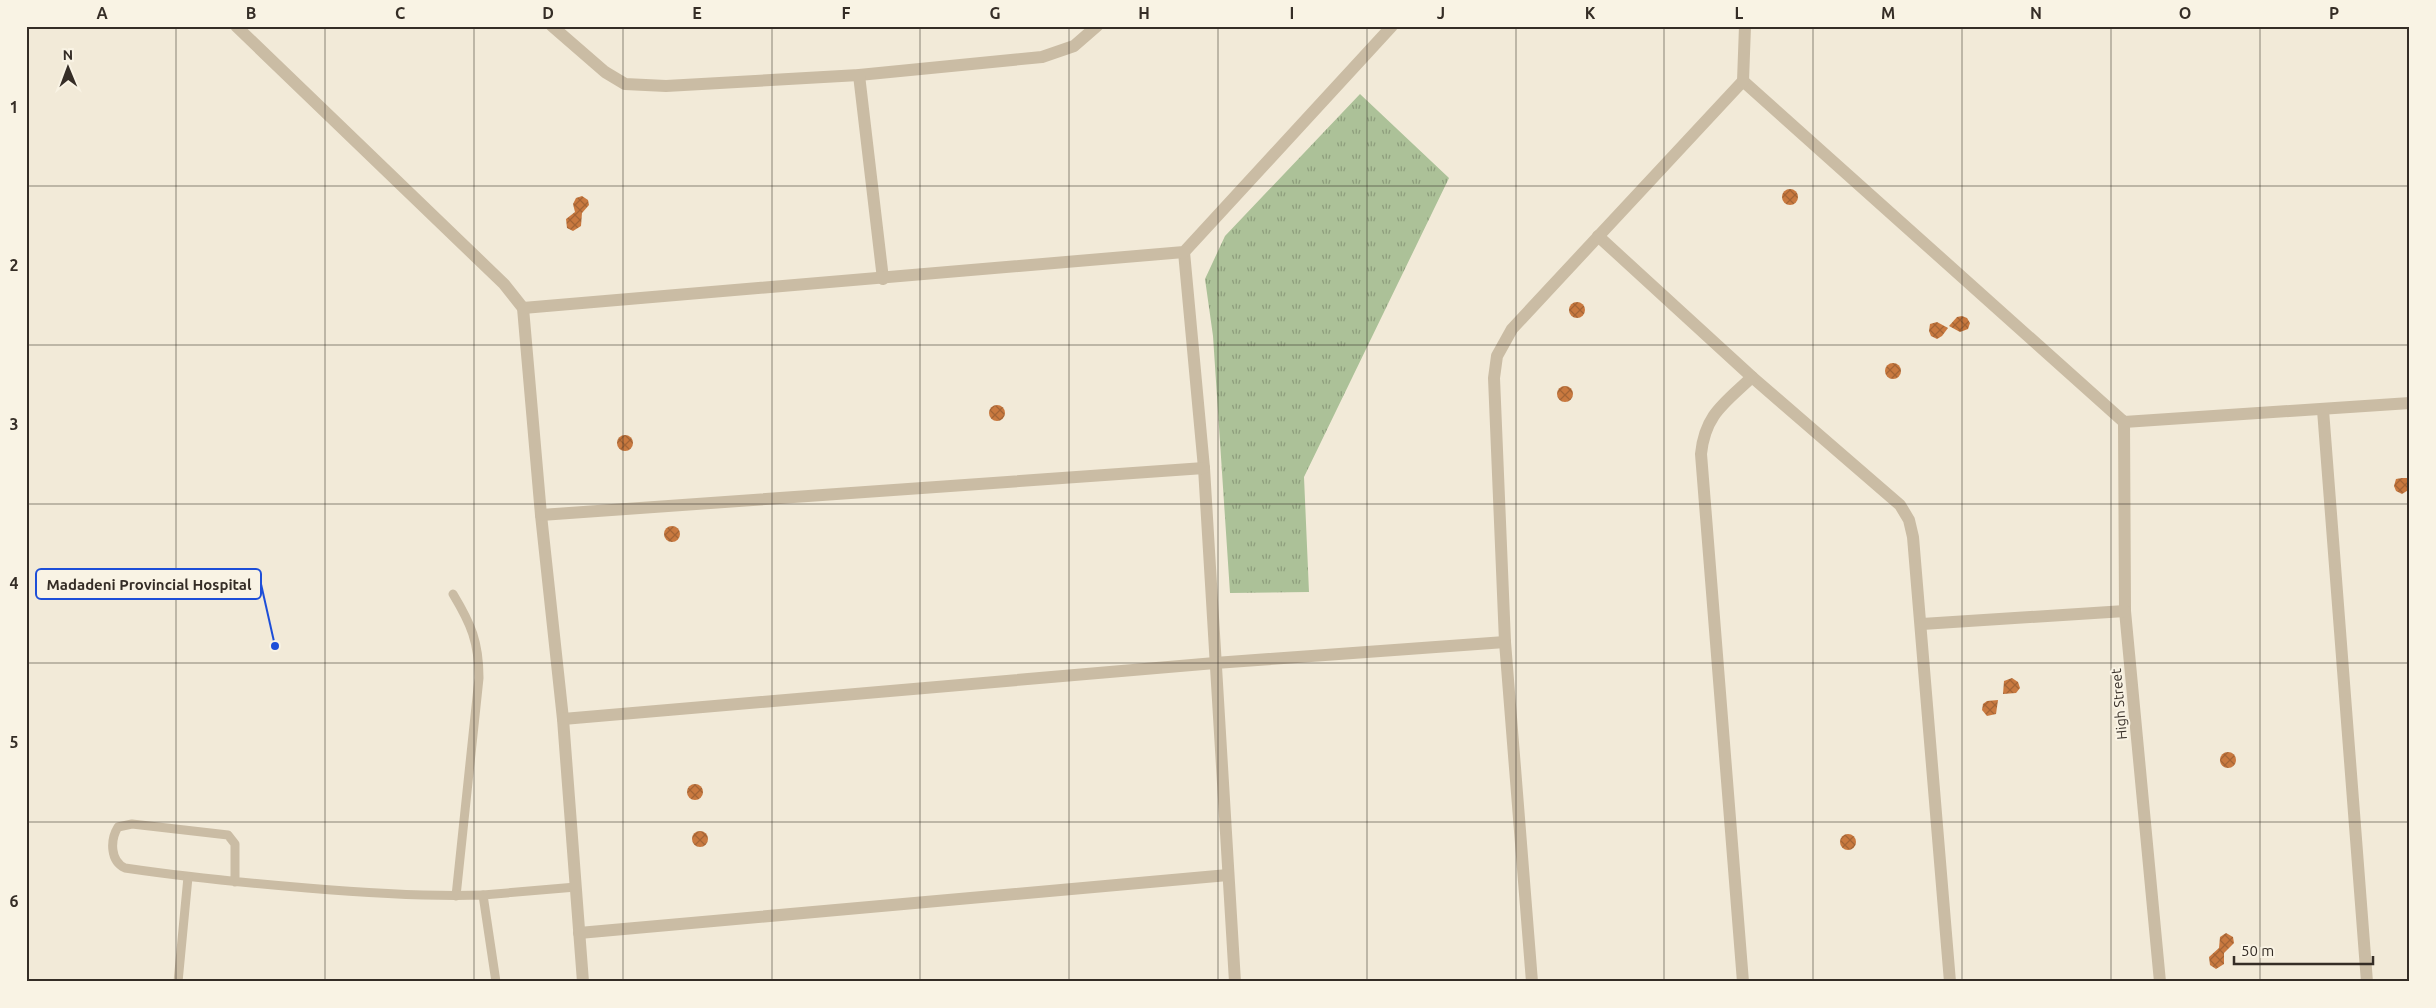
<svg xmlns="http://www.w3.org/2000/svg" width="2436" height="1008" font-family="Ubuntu,sans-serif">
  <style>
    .park { fill: url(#park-tufts) }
    .building { fill: url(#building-cross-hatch) }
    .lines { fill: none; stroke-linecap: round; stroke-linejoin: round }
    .service { stroke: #cabca4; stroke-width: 9 }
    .minor { stroke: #cabca4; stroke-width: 12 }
    .grid { fill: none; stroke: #352d26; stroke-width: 1; stroke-opacity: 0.55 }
    .labels { text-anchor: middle; stroke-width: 4; stroke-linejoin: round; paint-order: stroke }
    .street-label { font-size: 14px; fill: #352d26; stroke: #f9f3e4 }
    .leader { fill: none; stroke: #1d4ed8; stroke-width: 2 }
    .callout-dot { fill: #1d4ed8; stroke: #f9f3e4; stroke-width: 2 }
    .callout { fill: #f9f3e4; stroke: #1d4ed8; stroke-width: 2 }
    .callout-label { font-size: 15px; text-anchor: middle; font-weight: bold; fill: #352d26 }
    .neatline { fill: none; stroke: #352d26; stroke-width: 2 }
    .grid-label { font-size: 16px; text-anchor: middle; font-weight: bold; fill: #352d26 }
  </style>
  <defs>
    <pattern id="park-tufts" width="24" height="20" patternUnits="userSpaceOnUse" patternTransform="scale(1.25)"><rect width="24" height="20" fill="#acc198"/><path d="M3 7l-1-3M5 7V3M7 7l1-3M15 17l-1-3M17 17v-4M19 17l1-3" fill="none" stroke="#8d9d7c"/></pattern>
    <pattern id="building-cross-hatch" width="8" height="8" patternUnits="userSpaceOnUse" patternTransform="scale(1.25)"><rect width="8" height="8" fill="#c9793f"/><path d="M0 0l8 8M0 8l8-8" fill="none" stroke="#a46435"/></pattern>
  </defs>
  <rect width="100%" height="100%" fill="#f2ead8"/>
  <path class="park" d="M1360,94L1449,178L1304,477L1309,592L1230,593L1213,336L1205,279L1225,236Z"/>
  <g class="building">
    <circle cx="1790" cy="197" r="8"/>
    <path d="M582,196L588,200L589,205L582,213L581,226L573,231L567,228L566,219L575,212L573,204L576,198Z"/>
    <circle cx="1577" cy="310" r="8"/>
    <path d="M1962,316L1967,318L1970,323L1968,329L1960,332L1949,326L1957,317Z"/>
    <path d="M1937,322L1948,328L1942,336L1937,339L1931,336L1929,331L1930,324Z"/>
    <circle cx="1893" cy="371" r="8"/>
    <circle cx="1565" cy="394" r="8"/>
    <circle cx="997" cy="413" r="8"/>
    <circle cx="625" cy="443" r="8"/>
    <path d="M2402,478H2410V489L2402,494L2396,491L2394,486L2396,479Z"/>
    <circle cx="672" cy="534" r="8"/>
    <path d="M2012,678L2018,682L2020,688L2016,693L2003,694L2004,681Z"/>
    <path d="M1998,700L1996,714L1987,716L1982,710L1983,704L1987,701Z"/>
    <circle cx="2228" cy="760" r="8"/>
    <circle cx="695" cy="792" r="8"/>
    <circle cx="700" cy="839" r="8"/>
    <circle cx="1848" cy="842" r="8"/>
    <path d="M2226,933L2233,937L2234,943L2224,953V964L2216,969L2210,965L2209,957L2219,948L2220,937Z"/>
  </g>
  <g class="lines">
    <g class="service">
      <path d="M453,594C471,624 479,642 479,678L456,896"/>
      <path d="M235,882V844L228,835L132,824L118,827C110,840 110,861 125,868C186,877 246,883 307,888C366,893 424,897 483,895L496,982"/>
      <path d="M483,895L576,887"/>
      <path d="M178,982L188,877"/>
    </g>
    <g class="minor">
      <path d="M236,26L504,284L523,308L541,515L563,719L583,982"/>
      <path d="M552,26L605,72L625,84L666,86L859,75L1042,57L1074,46L1097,26"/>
      <path d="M859,75L883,279"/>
      <path d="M1743,81L2124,422L2410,403"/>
      <path d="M1598,236L1752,377L1900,505L1909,520L1913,537L1950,982"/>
      <path d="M1184,252L1204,468L1235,982"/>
      <path d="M523,308L1184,252L1392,26"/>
      <path d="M2323,410L2367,982"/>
      <path d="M2124,422L2125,611L2160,982"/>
      <path d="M541,515L1204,468"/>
      <path d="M1922,624L2125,611"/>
      <path d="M563,719L1215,663L1505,642"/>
      <path d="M579,933L1228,875"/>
      <path d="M1532,982L1505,642L1494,378L1497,356L1512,329L1743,81L1745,26"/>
      <path d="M1743,982L1701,454C1705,414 1725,403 1752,377"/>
    </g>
  </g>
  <path class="grid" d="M176,26V982M325,26V982M474,26V982M623,26V982M772,26V982M920,26V982M1069,26V982M1218,26V982M1367,26V982M1516,26V982M1664,26V982M1813,26V982M1962,26V982M2111,26V982M2260,26V982M26,186H2410M26,345H2410M26,504H2410M26,663H2410M26,822H2410"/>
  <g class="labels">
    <g class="street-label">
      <text transform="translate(2119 704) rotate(-95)" y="5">High Street</text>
    </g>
  </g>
  <path class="leader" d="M275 646L261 584"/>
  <circle class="callout-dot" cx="275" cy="646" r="5"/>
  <rect class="callout" x="36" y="569" width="225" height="30" rx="5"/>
  <g class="callout-label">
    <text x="149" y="590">Madadeni Provincial Hospital</text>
  </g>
  <rect width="2436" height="1008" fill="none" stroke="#f9f3e4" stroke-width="55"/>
  <g transform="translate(68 68) rotate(359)" stroke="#f9f3e4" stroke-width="4" paint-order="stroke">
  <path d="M0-4L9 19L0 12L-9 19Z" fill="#352d26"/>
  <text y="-8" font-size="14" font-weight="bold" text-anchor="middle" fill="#352d26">N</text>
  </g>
  <path d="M2234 956v8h139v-8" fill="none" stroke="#352d26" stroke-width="2.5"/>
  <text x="2241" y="956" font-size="15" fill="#352d26" stroke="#f9f3e4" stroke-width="4" paint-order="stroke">50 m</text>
  <rect x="28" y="28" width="2380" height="952" class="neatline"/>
  <g class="grid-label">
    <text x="102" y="19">A</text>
    <text x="251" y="19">B</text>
    <text x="400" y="19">C</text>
    <text x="548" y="19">D</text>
    <text x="697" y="19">E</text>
    <text x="846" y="19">F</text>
    <text x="995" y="19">G</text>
    <text x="1144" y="19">H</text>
    <text x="1292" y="19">I</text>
    <text x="1441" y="19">J</text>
    <text x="1590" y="19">K</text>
    <text x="1739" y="19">L</text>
    <text x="1888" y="19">M</text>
    <text x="2036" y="19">N</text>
    <text x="2185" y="19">O</text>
    <text x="2334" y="19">P</text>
    <text x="14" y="113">1</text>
    <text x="14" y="271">2</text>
    <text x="14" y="430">3</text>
    <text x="14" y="589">4</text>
    <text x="14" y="748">5</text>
    <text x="14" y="907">6</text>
  </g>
</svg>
